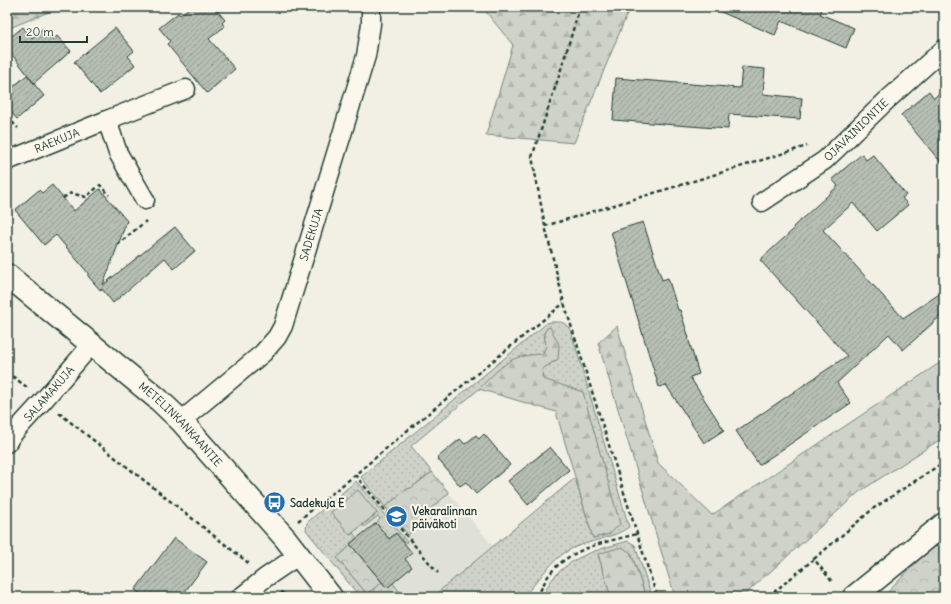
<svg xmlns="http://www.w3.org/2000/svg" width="951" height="604" font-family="Delius,sans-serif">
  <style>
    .built { fill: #e0e1d6 }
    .grass { fill: url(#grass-dots); stroke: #77887e }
    .forest { fill: url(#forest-firs); stroke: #77887e }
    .park { fill: url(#park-crowns); stroke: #77887e }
    .pitch { fill: #cfd2c8; stroke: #77887e }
    .building { fill: url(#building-hatch); stroke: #1f3d34 }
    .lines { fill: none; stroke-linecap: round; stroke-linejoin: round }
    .street-casing { stroke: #1f3d34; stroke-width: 21 }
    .secondary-casing { stroke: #1f3d34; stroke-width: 25 }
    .path { stroke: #1f3d34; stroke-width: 2.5; stroke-dasharray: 4 3; stroke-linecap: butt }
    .street { stroke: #fbf7ec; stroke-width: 18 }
    .secondary { stroke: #fbf7ec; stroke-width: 22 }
    .labels { text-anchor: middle; stroke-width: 4; stroke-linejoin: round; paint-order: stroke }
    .street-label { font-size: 11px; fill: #1f3d34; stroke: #fbf7ec }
    .poi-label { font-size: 11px; font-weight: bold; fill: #1f3d34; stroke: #fbf7ec; text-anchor: start }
  </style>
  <defs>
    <pattern id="grass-dots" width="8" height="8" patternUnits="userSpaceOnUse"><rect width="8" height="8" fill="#cfd2c8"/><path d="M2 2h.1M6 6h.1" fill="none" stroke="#b1b5ac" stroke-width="1.8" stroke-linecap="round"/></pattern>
    <pattern id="forest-firs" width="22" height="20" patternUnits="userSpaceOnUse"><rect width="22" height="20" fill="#cfd2c8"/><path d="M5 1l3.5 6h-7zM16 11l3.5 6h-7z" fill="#b1b5ac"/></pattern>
    <pattern id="park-crowns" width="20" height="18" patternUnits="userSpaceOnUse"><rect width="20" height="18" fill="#cfd2c8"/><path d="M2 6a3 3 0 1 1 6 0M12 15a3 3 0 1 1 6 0" fill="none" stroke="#b1b5ac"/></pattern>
    <pattern id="building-hatch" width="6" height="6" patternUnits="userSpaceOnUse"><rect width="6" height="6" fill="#b7beb3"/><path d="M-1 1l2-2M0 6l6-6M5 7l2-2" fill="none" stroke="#949c92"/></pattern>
  </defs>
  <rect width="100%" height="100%" fill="#f2f0e5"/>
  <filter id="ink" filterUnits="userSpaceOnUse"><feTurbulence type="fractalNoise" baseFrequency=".025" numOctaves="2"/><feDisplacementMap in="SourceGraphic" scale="8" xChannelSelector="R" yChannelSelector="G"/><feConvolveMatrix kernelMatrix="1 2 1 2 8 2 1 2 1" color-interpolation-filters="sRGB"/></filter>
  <g filter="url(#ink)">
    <path class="built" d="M410,446L493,546L432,597H370L312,528Z"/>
    <g class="grass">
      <path d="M551,322C563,322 564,321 571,331L629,527C612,539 590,540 571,549C551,559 539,581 523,597H432L575,478L593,538L610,534L543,379L542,369L558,359L544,333L546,347L542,354L525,356L479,389L411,446L432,472L411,488L407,489L385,507L361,477L547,323Z"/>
      <path d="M356,481L407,542L404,544L396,534L389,539L376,523L380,519L378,516L364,527L363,525L377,513L350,535L353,533L357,538L350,544L351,545L337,558L367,594L382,582L387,588L393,583L400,592L395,597H360L306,530L307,523L310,520Z"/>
      <path d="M628,541L635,545L652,597H646L631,553L598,554L610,594L609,597H545C545,589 550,581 556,575C576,554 601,549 628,541Z"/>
    </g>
    <g class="forest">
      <path d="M7,7H61L7,29Z"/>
      <path d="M482,7H630L574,143L486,135L513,45Z"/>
      <path d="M617,326L658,463L712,515L944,360V437L859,492L742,597H675L598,343Z"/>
      <path d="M550,327L559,345L558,359L542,369L543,379L583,392L620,524L610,534L593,538L556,412L479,389C488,379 499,368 510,361C520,355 532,355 542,354L546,347L544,333L547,328Z"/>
      <path d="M622,547L631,553L646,597H609L610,594L598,554Z"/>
    </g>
    <g class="park">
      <path d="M432,472L449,493L428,511L431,515L408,535L385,507L407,489L411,488Z"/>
      <path d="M944,536V597H883L931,547Z"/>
      <path d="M351,545L382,582L367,594L337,558Z"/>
    </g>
    <path class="pitch" d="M358,490L377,513L350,535L331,512Z"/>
    <g class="building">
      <path d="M190,7H214L225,20L222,23L225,26L209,39L235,69L207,93L167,44L170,41L159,28L178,13L180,15Z"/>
      <path d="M709,7H823L820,14L854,28L846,48L781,21L775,35Z"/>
      <path d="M23,27L32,38L43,28L53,40L57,36L71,51L34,83L7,48V40Z"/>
      <path d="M115,28L134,51L128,56L135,65L100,94L74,62Z"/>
      <path d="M742,67L765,69L763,94L802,98L800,119L729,114L728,129L613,120L616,78L740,88Z"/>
      <path d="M27,75L44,96L17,119L7,107V92Z"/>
      <path d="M944,89V166L901,115L929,91L934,98Z"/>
      <path d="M862,154L866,160L873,155L906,195L902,198L908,205L877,231L862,213H861L853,203L823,230L903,318L944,291V313L903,350L889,334L837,383L851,403L759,465L736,431L847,356L760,260L794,229L793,227L838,186L832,179Z"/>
      <path d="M52,185L74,211L100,189L127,221L103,285L175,227L195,251L174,269L165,258L113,303L102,289L101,291L88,276V273L56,235L44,245L15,210L39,190L42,193Z"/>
      <path d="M643,222L662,280L668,278L678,310H680L689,338H688L699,374L690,377L724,430L704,443L666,385L659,387L611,232Z"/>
      <path d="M484,434L510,465L476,494L466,482L460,486L437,458L460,439L465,444L476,435L479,439Z"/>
      <path d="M550,447L569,470L528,505L508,481Z"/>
      <path d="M376,523L389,539L396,533L412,553L405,559L412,567L387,588L350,544Z"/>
      <path d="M174,538L207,562L181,597H145L135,590Z"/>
    </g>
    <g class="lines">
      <defs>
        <g id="street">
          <path d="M107,120L186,89"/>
          <path id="s1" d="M7,161L107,120L118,153L145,200"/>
          <path id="s2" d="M762,202L825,160L886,101L944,49"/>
          <path id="s3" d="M181,421L263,353L277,337L283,326L366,56L371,24V7"/>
          <path id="s4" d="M7,443L11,436L43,401L92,344"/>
          <path d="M241,597L265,578L299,555"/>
        </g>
        <g id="secondary">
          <path id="s5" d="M7,275L158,399L181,421L285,538L331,597"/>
          <path d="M854,597L944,524"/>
        </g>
      </defs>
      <use href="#street" class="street-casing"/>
      <use href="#secondary" class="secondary-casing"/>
      <g class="path">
        <path d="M580,7L558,79L532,157L545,226L564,303L657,597"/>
        <path d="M7,117L18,128"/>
        <path d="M63,198L71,193L86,197L100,185L109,195"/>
        <path d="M545,226L730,170L807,146"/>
        <path d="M117,245L146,221"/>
        <path d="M7,372L28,388"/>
        <path d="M59,413L251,565"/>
        <path d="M355,475L438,573"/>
        <path d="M298,521L355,475L408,430L564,303"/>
        <path d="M814,559L874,508L944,462"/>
        <path d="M281,592L287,597"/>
        <path d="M537,597C541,590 544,582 549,575C569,548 606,542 637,534"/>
        <path d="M768,597L814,559L833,583"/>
      </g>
      <use href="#street" class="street"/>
      <use href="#secondary" class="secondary"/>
    </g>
  </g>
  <defs>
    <symbol id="bus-disc" viewBox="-11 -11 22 22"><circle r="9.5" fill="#1f6fb2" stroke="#fbf7ec"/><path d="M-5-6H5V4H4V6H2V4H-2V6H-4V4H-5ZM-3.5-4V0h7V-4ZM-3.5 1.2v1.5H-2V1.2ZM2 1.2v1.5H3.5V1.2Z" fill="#fff"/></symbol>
    <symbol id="school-disc" viewBox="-11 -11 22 22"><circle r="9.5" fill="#1f6fb2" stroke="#fbf7ec"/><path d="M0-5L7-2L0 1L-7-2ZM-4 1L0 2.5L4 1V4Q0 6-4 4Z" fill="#fff"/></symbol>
  </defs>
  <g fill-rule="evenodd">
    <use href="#bus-disc" x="262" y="490" width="25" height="25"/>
    <use href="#school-disc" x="384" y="504" width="25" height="25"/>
  </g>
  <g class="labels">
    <g class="street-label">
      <text dy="4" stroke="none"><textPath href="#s2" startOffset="119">OJAVAINIONTIE</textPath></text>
      <text dy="4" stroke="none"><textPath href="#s1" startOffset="54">RAEKUJA</textPath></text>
      <text dy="4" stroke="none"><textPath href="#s3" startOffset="236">SADEKUJA</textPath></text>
      <text dy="4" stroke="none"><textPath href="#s4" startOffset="65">SALAMAKUJA</textPath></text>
      <text dy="4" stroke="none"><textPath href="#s5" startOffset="229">METELINKANKAANTIE</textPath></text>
    </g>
    <g class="poi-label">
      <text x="290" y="507">Sadekuja E</text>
      <text x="412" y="515">Vekaralinnan<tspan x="412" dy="13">päiväkoti</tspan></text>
    </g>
  </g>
  <rect width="951" height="604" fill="none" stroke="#fbf7ec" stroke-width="24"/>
  <rect x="12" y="12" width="927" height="580" fill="none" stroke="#1f3d34" stroke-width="1.5" filter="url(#ink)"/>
  <path d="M20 36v6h67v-6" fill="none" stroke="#1f3d34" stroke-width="2"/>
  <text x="26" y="36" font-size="12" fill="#1f3d34" stroke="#fbf7ec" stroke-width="3" paint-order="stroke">20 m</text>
</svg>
